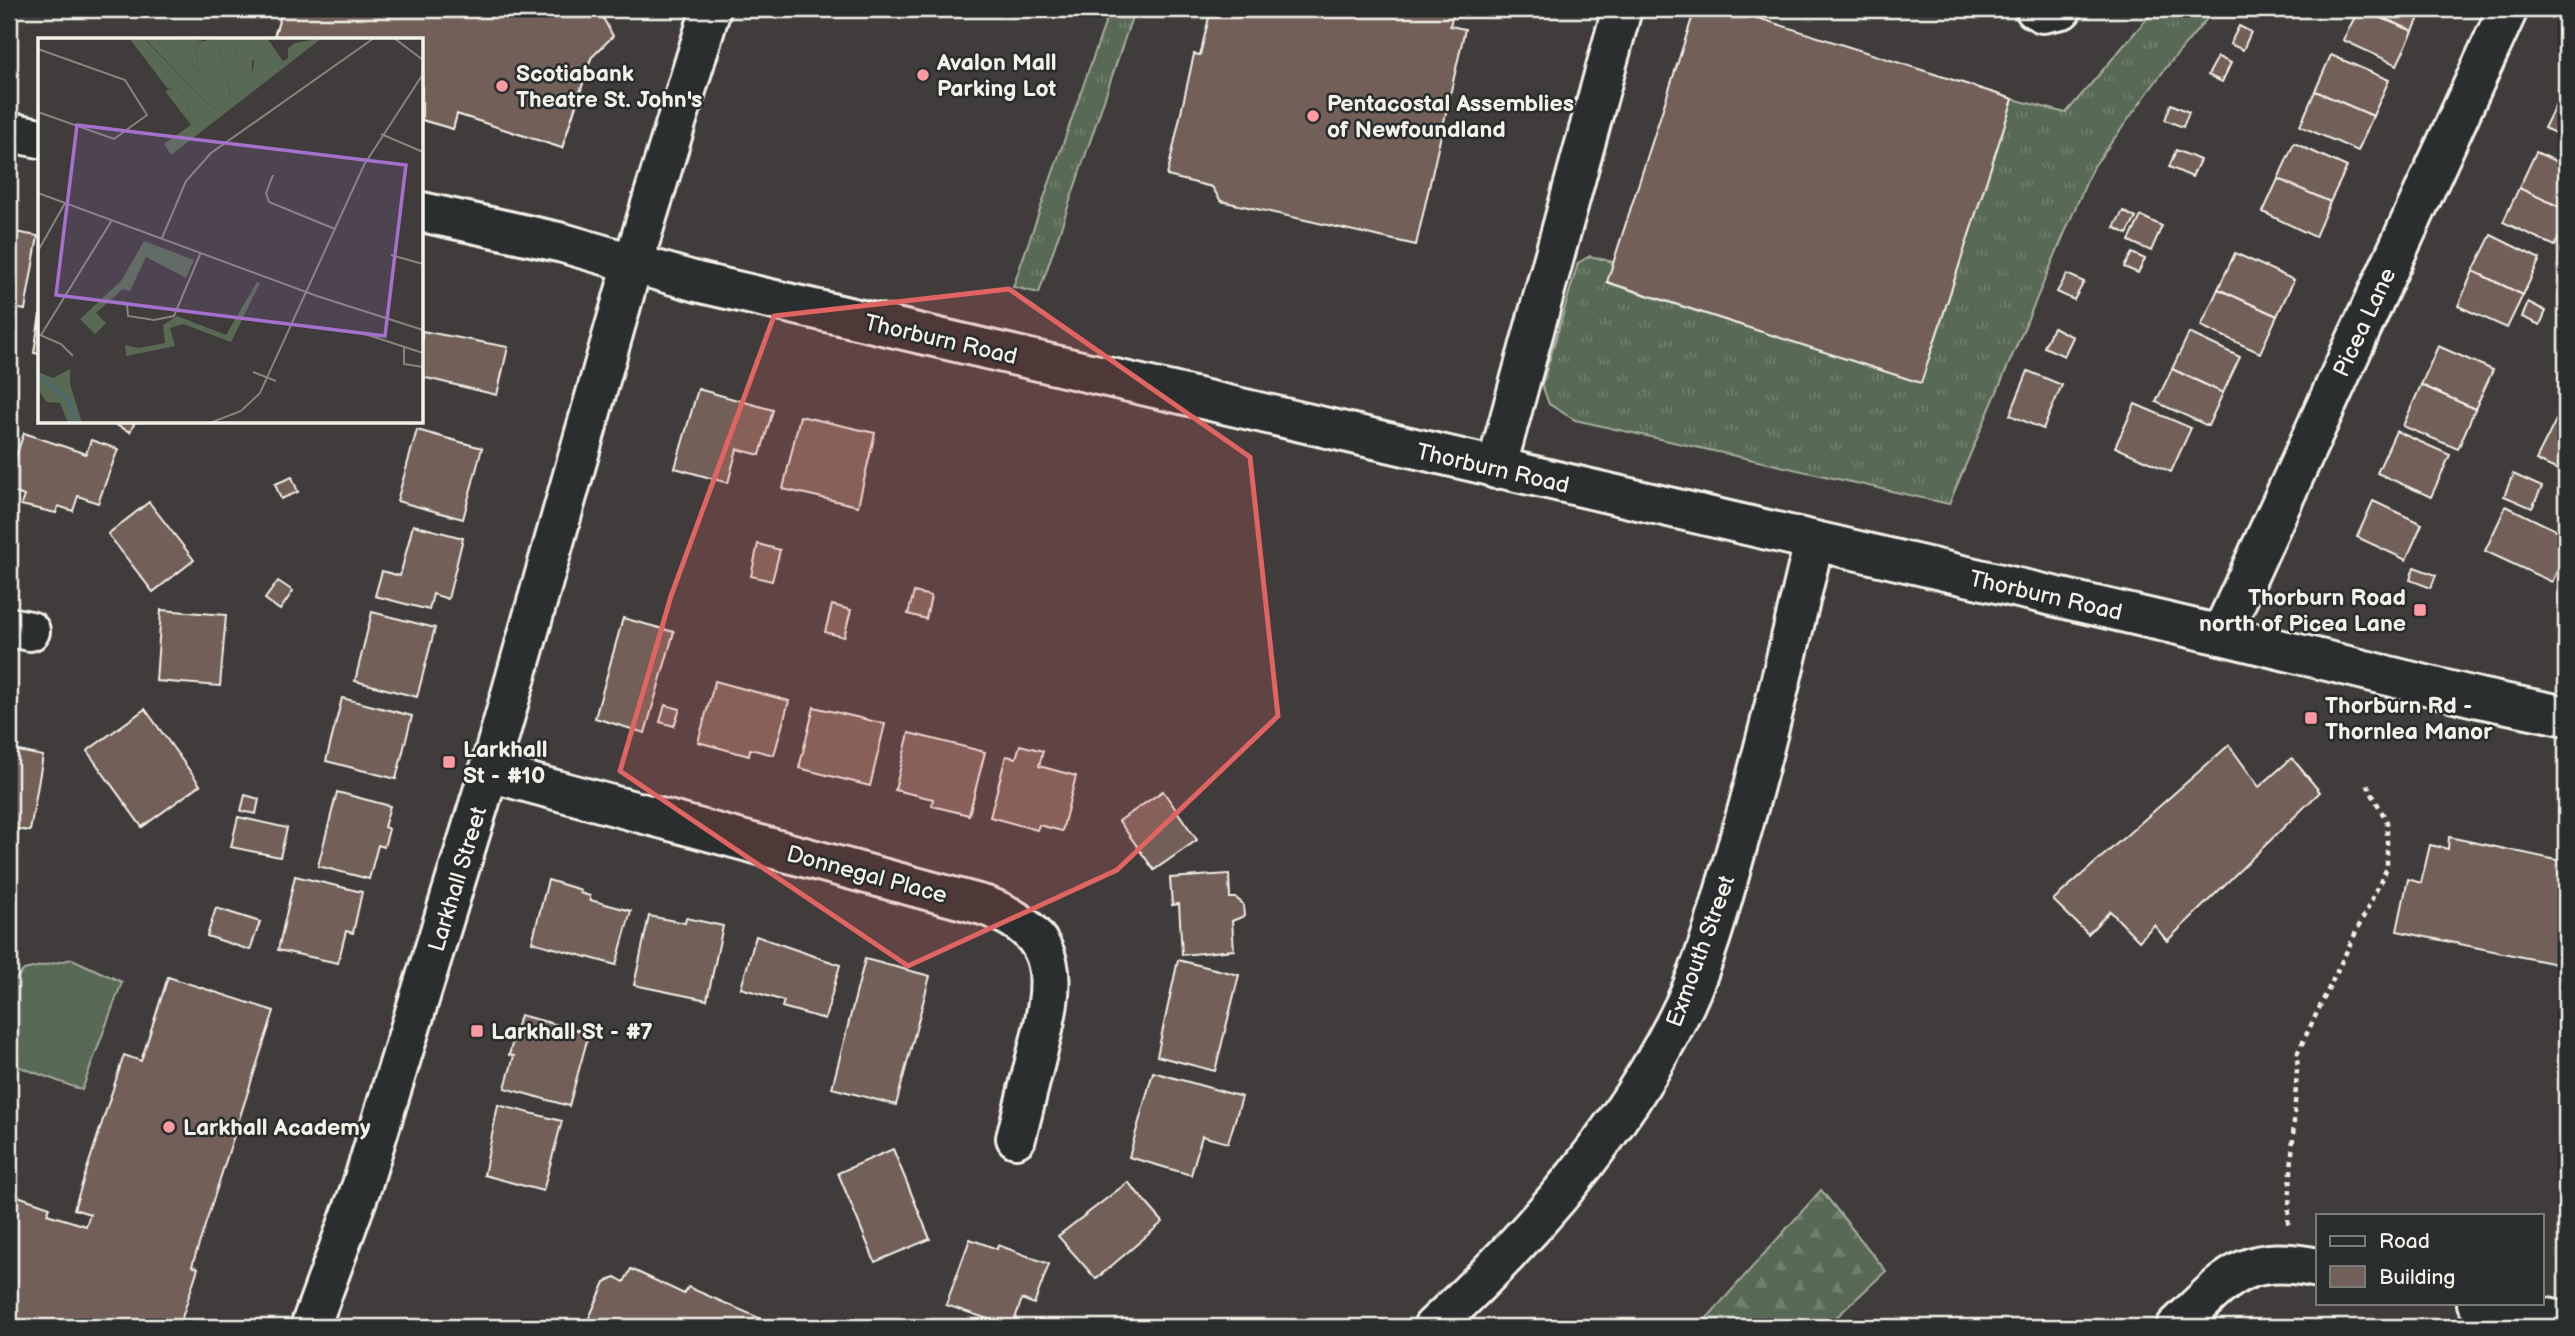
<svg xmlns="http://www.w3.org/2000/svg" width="2575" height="1336" font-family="'Balsamiq Sans',sans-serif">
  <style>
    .grass { fill: url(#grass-tufts); stroke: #a6ae9e; stroke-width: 2 }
    .forest { fill: url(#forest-firs); stroke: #a6ae9e; stroke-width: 2 }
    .pitch { fill: #586a54; stroke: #a6ae9e; stroke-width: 2 }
    .building { fill: #715f59; stroke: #f4f1e8; stroke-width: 2 }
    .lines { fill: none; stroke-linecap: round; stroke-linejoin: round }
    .minor-casing { stroke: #f4f1e8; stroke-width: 44 }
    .major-casing { stroke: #f4f1e8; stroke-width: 44 }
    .path { stroke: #f4f1e8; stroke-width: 4.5; stroke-dasharray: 5 5; stroke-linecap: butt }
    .minor { stroke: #2a2d2e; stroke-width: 38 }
    .major { stroke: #2a2d2e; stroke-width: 38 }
    .marked { fill: #df6462; fill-opacity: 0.2; stroke: #df6462; stroke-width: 5; stroke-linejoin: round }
    .poi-dot { fill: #ff9aa2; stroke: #2a2d2e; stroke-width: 2.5 }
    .labels { text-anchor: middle; stroke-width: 5; stroke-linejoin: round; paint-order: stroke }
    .poi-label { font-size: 23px; font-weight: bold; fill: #f4f1e8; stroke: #2a2d2e; text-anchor: start }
    .street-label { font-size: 23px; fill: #f4f1e8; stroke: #2a2d2e }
    .inset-river { fill: none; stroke: #4b696e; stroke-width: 3.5 }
    .inset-road { fill: none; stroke: #878480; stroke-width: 2 }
    .view { fill: #a571cd; fill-opacity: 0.15; stroke: #a571cd; stroke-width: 3.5 }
    .inset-edge { fill: none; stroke: #f4f1e8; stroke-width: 3.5 }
  </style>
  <defs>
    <pattern id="grass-tufts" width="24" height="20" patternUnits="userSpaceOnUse" patternTransform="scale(1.75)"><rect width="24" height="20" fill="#586a54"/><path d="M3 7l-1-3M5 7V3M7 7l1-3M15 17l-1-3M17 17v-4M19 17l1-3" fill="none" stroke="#71806d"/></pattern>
    <pattern id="forest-firs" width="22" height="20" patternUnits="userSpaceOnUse" patternTransform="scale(1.75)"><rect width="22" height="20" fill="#586a54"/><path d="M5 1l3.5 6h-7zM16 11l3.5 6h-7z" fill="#71806d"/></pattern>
  </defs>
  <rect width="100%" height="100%" fill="#3f3c3b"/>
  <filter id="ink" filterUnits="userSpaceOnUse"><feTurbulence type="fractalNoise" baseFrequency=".0143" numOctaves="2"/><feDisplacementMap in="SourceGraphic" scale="14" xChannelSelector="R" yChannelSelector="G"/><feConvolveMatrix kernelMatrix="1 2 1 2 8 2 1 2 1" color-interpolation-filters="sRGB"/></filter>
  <g filter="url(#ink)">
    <g class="grass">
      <path d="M1110,9H1139L1134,11L1039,293L1013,287Z"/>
      <path d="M2155,9H2215L2165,69L2092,169L1949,504L1575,420L1549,404L1542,385L1578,263L1590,256L1613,262L1608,283L1921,383L2013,99L2066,113Z"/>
    </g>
    <path class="forest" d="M1821,1190L1886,1271L1826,1327H1699Z"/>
    <path class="pitch" d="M72,959L122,982L82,1090L9,1063V986L24,970Z"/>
    <g class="building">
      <path d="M283,9H607L562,148L457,114L453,129L422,120V40H273Z"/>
      <path d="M283,9H607L603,18L613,36L591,58L562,148L457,114L453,129L422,120V40H273Z"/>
      <path d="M1211,9H1454L1450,26L1465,29L1416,245L1221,201L1212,187L1167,176L1194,54L1200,55Z"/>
      <path d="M1695,9H1730L2013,99L1921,383L1607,282Z"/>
      <path d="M2359,9L2413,31L2397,65L2343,40Z"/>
      <path d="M2364,9H2423L2413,31Z"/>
      <path d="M2239,26L2251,32L2243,50L2230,44Z"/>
      <path d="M2331,55L2389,80L2373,116L2315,91Z"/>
      <path d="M2218,57L2231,63L2222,82L2208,75Z"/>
      <path d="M2315,91L2373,116L2358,151L2300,126Z"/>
      <path d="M2561,94L2566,96V138L2544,128Z"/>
      <path d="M2171,104L2189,112L2183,127L2165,120Z"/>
      <path d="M2294,143L2347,167L2330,202L2278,179Z"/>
      <path d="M2176,150L2200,160L2192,177L2169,167Z"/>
      <path d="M2536,152L2566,166V210L2519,188Z"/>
      <path d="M2278,179L2330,202L2315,237L2263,212Z"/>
      <path d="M2519,188L2566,210V221L2555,246L2503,222Z"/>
      <path d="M2123,211L2136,218L2127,234L2114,227Z"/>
      <path d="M2141,216L2162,226L2151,251L2129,241Z"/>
      <path d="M9,231L38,236L25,310L9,307Z"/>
      <path d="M2491,235L2540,259L2523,295L2473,271Z"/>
      <path d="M2132,253L2145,259L2138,273L2124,267Z"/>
      <path d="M2235,253L2294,280L2277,316L2218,289Z"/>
      <path d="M2473,271L2523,295L2507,328L2458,306Z"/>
      <path d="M2067,274L2084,282L2074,300L2057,292Z"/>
      <path d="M2218,289L2277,316L2260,353L2201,326Z"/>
      <path d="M2528,302L2546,311L2540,325L2522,317Z"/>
      <path d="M40,314V354L34,353Z"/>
      <path d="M2053,327L2073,337L2064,356L2044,347Z"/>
      <path d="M422,331L508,347L497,395L422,377Z"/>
      <path d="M2189,333L2240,357L2223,393L2172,369Z"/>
      <path d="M2438,346L2493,370L2475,409L2421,385Z"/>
      <path d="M2172,369L2223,393L2208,426L2156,402Z"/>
      <path d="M2028,371L2062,385L2043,429L2010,415Z"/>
      <path d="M2421,385L2475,409L2458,449L2403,426Z"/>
      <path d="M698,389L773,410L760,455L737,449L728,483L675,468Z"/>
      <path d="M2135,404L2191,428L2171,472L2115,447Z"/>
      <path d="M800,416L875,433L858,506L783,489Z"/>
      <path d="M2556,420L2566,425V474L2536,460Z"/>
      <path d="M117,422H135L130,432L116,425Z"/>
      <path d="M417,430L482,448L463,519L397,501Z"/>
      <path d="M2396,431L2450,455L2431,497L2377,473Z"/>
      <path d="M24,433L86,454L91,440L118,449L98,503L78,496L73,511L58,506L56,513L21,505L24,496L9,490V476Z"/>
      <path d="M2513,474L2542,487L2532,508L2504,496Z"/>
      <path d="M292,477L298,492L281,499L275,484Z"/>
      <path d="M2373,501L2422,524L2406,560L2357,537Z"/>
      <path d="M149,502L194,560L153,592L108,534Z"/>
      <path d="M2506,506L2566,535V552L2552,582L2485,551Z"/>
      <path d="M413,525L463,538L448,599L433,594L429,610L375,596L382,571L400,576Z"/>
      <path d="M758,544L780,550L772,581L751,576Z"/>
      <path d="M2414,567L2436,575L2431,588L2410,580Z"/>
      <path d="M278,581L293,591L280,610L265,599Z"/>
      <path d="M914,592L931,596L926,619L908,614Z"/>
      <path d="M832,605L851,610L844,637L825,632Z"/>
      <path d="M161,610L226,615L220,686L156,681Z"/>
      <path d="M372,612L435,628L417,697L355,681Z"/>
      <path d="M623,618L674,632L645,733L595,718Z"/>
      <path d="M715,681L789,701L774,755L750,749L749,756L698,742Z"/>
      <path d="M342,698L412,716L396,779L326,761Z"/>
      <path d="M665,705L680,709L674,726L660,722Z"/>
      <path d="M814,707L885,724L870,786L799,768Z"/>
      <path d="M145,709L200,785L142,827L87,751Z"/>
      <path d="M909,733L985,752L969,815L932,806L933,799L895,790Z"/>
      <path d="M1020,745L1043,751L1039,766L1076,776L1062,831L1039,825L1037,830L990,817L1006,756L1016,758Z"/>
      <path d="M2229,745L2259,787L2292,758L2320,792L2167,941L2154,925L2139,941L2110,911L2088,934L2053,900Z"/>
      <path d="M9,749L43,756L30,831L9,828Z"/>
      <path d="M1163,791L1197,840L1154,870L1119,821Z"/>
      <path d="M337,792L390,806L384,827L389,829L384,847L378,845L369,879L318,866Z"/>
      <path d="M245,795L259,799L256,814L241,811Z"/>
      <path d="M238,817L287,828L280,857L231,847Z"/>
      <path d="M2449,837L2566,862V966L2397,931L2408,879L2421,883L2430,845L2448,849Z"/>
      <path d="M1229,874L1230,898H1236L1243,904L1244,916L1232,921L1234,950L1182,955L1179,904L1172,905L1170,878Z"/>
      <path d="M295,876L362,892L353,933L346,931L338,963L278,950Z"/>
      <path d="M548,880L581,890L580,893L590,896V900L631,911L616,965L532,942Z"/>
      <path d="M216,908L260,922L250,950L207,936Z"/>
      <path d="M649,916L685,923L686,918L723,926L707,1000L634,985Z"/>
      <path d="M756,936L840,965L825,1019L782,1007L784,1001L741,988Z"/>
      <path d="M865,959L930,976L896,1105L832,1088Z"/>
      <path d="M1178,960L1239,975L1215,1071L1157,1056Z"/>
      <path d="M168,977L274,1011L192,1266L198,1268L179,1327H9V1193L50,1207L47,1214L86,1226L90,1214L74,1209L124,1055L141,1061Z"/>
      <path d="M520,1015L589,1033L569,1106L505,1088L514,1056L509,1055Z"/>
      <path d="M1153,1072L1242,1097L1228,1143L1202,1136L1191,1175L1129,1157Z"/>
      <path d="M498,1105L562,1121L543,1191L484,1175Z"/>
      <path d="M893,1149L930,1239L875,1262L838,1173Z"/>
      <path d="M1128,1182L1163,1222L1096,1279L1058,1236Z"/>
      <path d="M970,1239L997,1249L998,1245L1049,1264L1034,1304L1022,1299L1012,1327L946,1305Z"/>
      <path d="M631,1269L684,1294L688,1287L780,1327H585L605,1282L615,1277L624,1282Z"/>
    </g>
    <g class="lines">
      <defs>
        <g id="minor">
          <path d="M2035,9L2043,13L2062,9"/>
          <path d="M1496,469L1622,9"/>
          <path d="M9,627L30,631"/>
          <path d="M2221,635L2508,9"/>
          <path d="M489,772L986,906C1064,935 1055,982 1038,1050C1031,1079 1023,1109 1016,1138"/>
          <path d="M2477,1303L2566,1322"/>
          <path d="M310,1327L362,1185L489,772L633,263L711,9"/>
          <path d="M1433,1327C1533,1235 1626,1128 1685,1004C1707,957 1721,904 1735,854C1765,751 1789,646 1814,542"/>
          <path d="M2176,1327C2227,1279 2242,1252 2318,1268"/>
        </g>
        <g id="major">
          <path d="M9,132L40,138"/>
          <path d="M422,212L563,243L697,282L2221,635L2479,698L2566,716"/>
        </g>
      </defs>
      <use href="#minor" class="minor-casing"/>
      <use href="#major" class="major-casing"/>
      <path class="path" d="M2288,1224L2298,1052L2387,868V822L2367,784"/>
      <use href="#minor" class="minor"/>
      <use href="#major" class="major"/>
    </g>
  </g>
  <path class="marked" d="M1009,289L1250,457L1278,716L1117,870L908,966L620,771L671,596L774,316Z"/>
  <g class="poi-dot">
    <circle cx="923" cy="75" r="7"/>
    <circle cx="502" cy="86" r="7"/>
    <circle cx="1313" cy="116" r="7"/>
    <rect x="2413" y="603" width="14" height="14" rx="3.5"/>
    <rect x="2304" y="711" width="14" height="14" rx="3.5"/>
    <rect x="442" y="755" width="14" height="14" rx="3.5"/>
    <rect x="470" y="1024" width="14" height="14" rx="3.5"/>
    <circle cx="169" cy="1127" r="7"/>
  </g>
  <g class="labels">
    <g class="poi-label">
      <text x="937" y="70">Avalon Mall<tspan x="937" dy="26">Parking Lot</tspan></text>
      <text x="516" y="81">Scotiabank<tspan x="516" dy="26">Theatre St. John's</tspan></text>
      <text x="1327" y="111">Pentacostal Assemblies<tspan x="1327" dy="26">of Newfoundland</tspan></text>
      <text x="2406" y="605" text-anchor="end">Thorburn Road<tspan x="2406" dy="26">north of Picea Lane</tspan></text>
      <text x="2325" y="713">Thorburn Rd -<tspan x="2325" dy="26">Thornlea Manor</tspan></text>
      <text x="463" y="757">Larkhall<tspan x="463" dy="26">St - #10</tspan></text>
      <text x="491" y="1039">Larkhall St - #7</text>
      <text x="183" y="1135">Larkhall Academy</text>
    </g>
    <g class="street-label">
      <text transform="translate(2364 322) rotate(-65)" y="8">Picea Lane</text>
      <text transform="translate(941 339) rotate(13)" y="8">Thorburn Road</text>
      <text transform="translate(1493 468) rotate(13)" y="8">Thorburn Road</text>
      <text transform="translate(2046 595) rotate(13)" y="8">Thorburn Road</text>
      <text transform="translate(867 874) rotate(15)" y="8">Donnegal Place</text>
      <text transform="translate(457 879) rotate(-73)" y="8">Larkhall Street</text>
      <text transform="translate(1700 951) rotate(-70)" y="8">Exmouth Street</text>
    </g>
  </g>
  <g transform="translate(38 38)">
    <rect width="385" height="385" fill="#3f3c3b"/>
    <path d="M179,0L192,53L191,59L175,71L107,1L139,4L161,35L157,5ZM188,0H229L245,23L233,32L214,22V37L208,41L196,7ZM138,49L149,61L153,87L127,53ZM106,203L156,222L148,240L108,219L92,253L85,251L58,275L68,285L57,296L42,281L83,243ZM219,244L222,245L193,304L145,286L132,290L137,308L88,318L87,307L101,310L127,305L125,287L139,278L188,297ZM32,331V346L44,385H30L22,365L9,364L0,352V334L15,340Z" fill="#586a54"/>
    <path d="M91,0L165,2L157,5L161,35L139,4L107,2L175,71L191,59L192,53L179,0H188L196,7L208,41L214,37L217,18L233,31L250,20V10L257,5L284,0L133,117L126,106L153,87L149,61L138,49L130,51Z" fill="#586a54"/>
    <path class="inset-river" d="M0,337L30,361L39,385"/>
    <path class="inset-road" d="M356,0L385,22M0,11L87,42L109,77L76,101L0,74M343,96L385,114M235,137L228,155L231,164L297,191M0,155L279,258L385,292M124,200L148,143L173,115L336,0M0,213L27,165M353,217L385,226M84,264L89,266L90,278L116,282L136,278L163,214M321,294L385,315M0,296L23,306L35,318M3,297L74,182M366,308V326L385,329M215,334L238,343M172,385L203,373L222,355L326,127L385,36"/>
    <path class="view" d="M39,87L368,127L347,298L18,257Z"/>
    <rect width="385" height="385" class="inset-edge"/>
  </g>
  <rect width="2575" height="1336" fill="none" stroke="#2a2d2e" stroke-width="35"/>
  <rect x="18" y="18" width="2540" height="1301" fill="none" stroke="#f4f1e8" stroke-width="2.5" filter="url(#ink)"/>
  <rect x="2316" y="1214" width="228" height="91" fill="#2a2d2e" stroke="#7b7b78" stroke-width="2"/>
  <rect x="2330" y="1236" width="35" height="10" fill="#2a2d2e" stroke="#7b7b78" stroke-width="2"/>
  <text x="2379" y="1248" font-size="21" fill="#f4f1e8">Road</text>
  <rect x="2330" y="1266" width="35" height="21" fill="#715f59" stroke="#7b7b78" stroke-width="2"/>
  <text x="2379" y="1284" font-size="21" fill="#f4f1e8">Building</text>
</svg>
